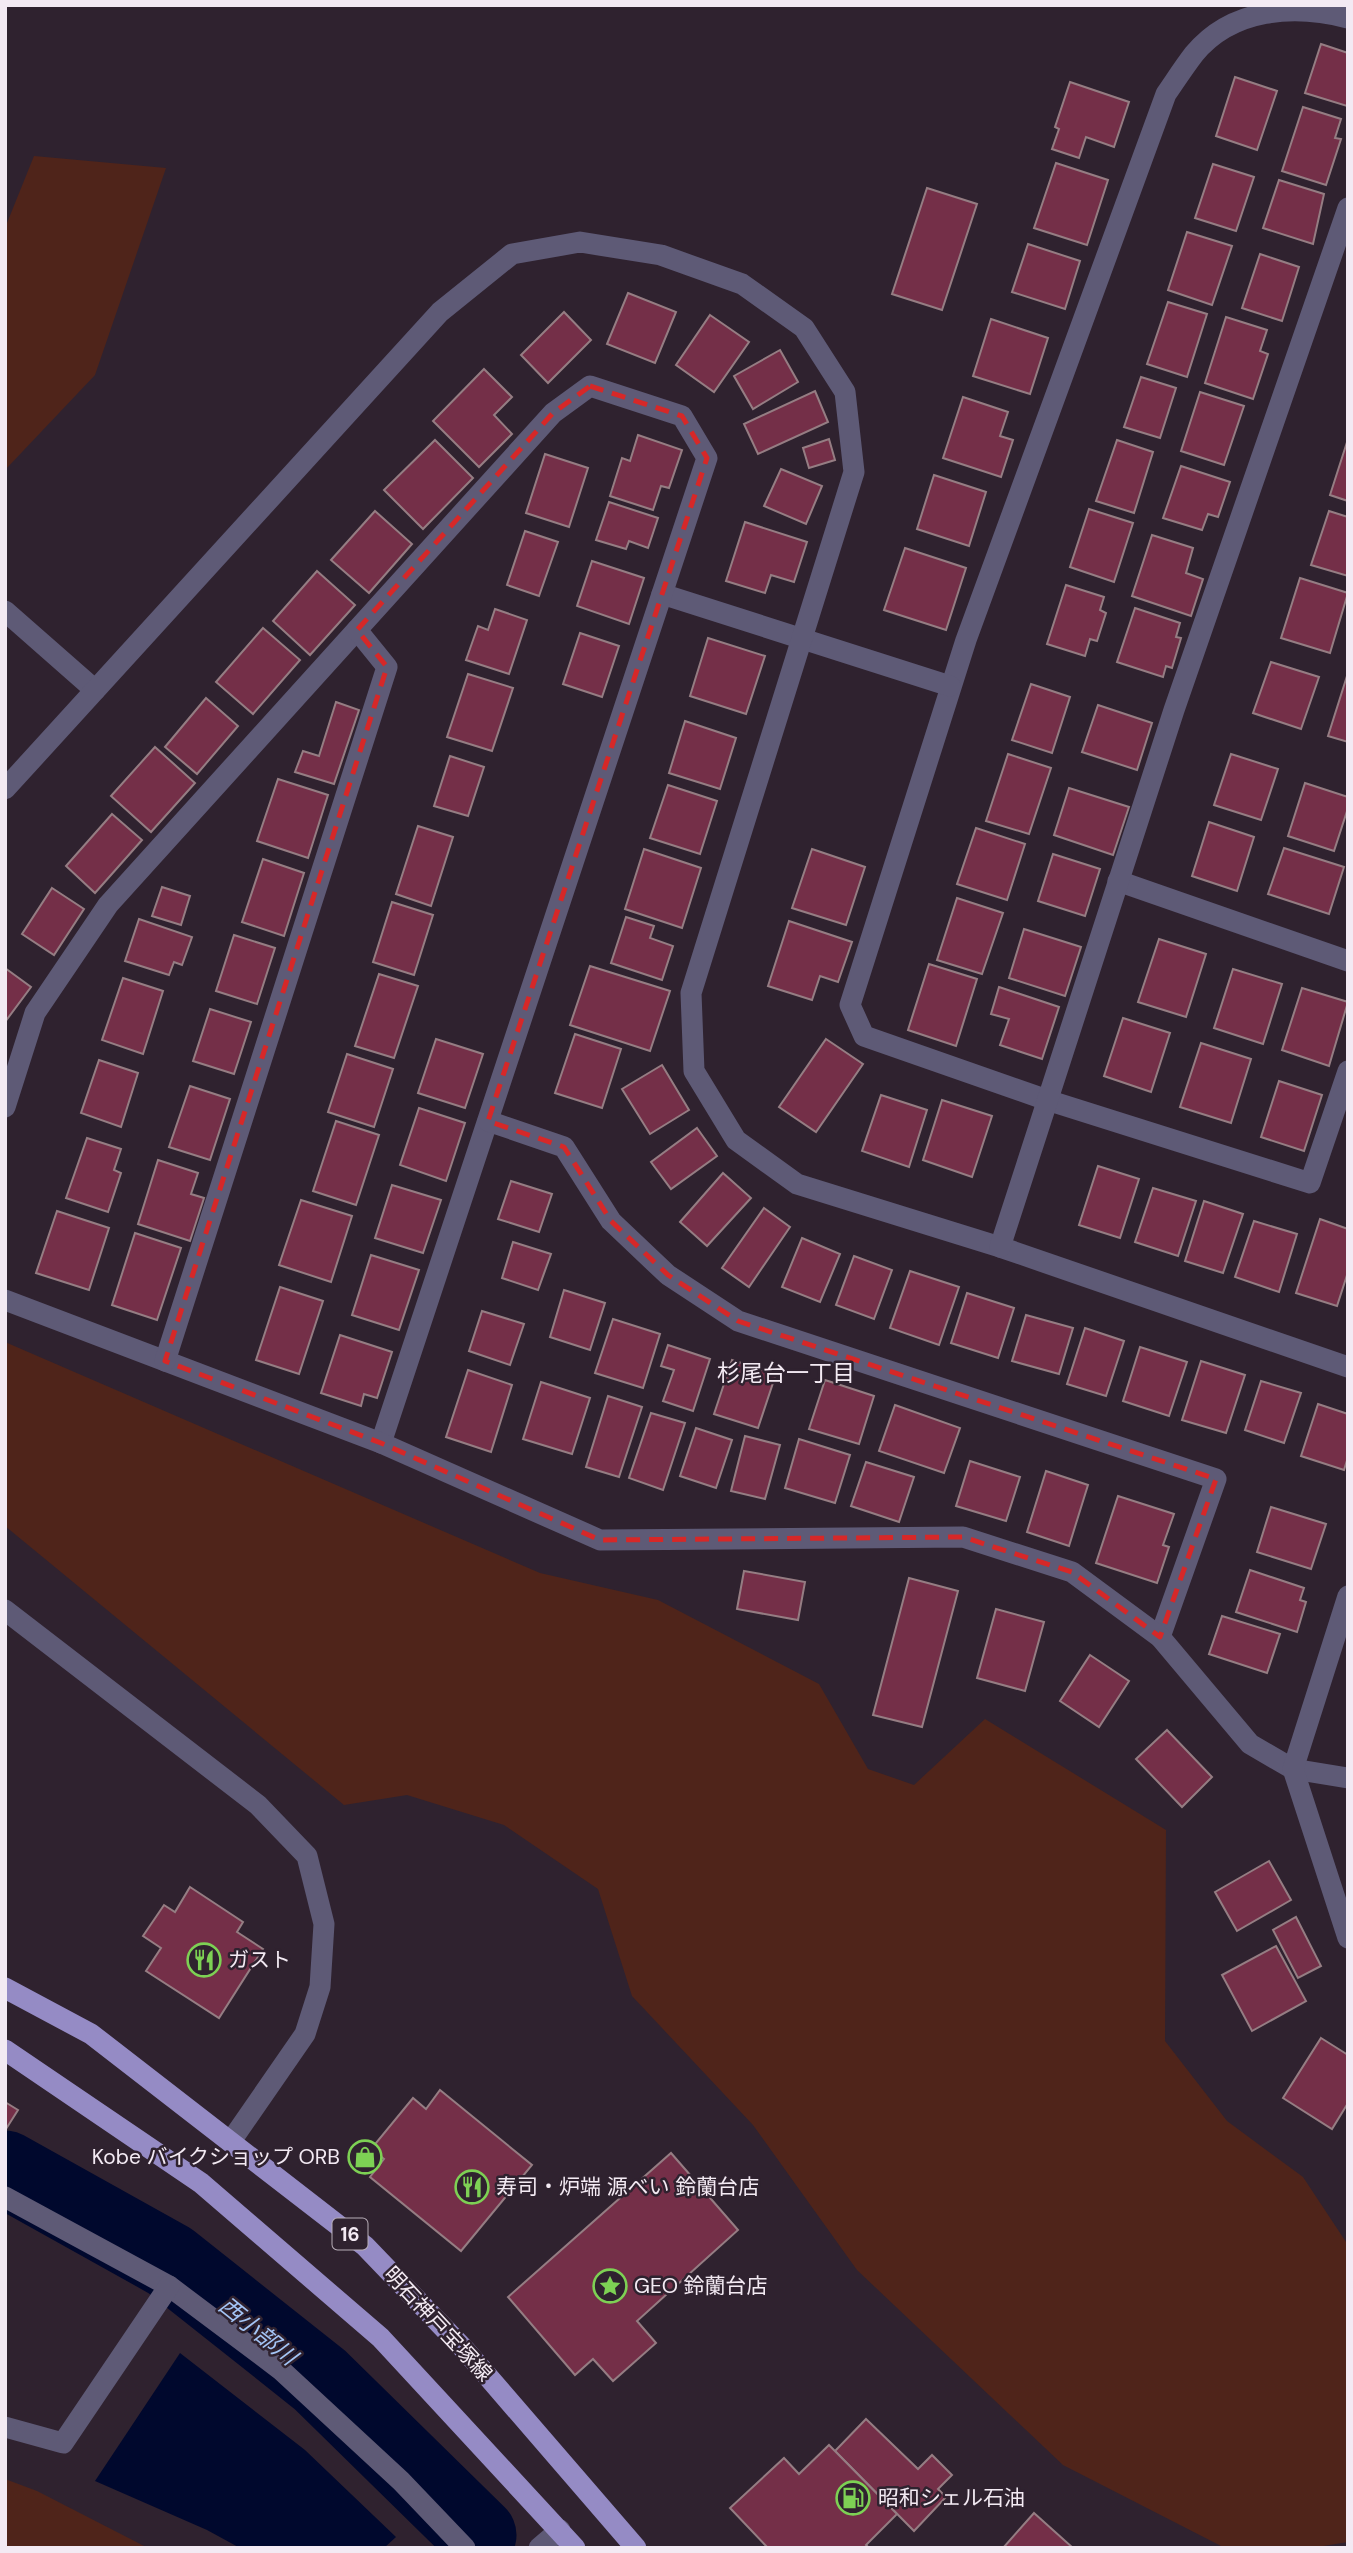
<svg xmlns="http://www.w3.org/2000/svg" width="1353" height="2553" font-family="'DM Sans','Noto Sans JP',sans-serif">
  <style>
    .green { fill: #4f241a }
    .water { fill: #00082d }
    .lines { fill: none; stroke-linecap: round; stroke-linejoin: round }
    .river { stroke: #00082d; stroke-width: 77 }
    .building { fill: #742f48; stroke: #957d83; stroke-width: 2 }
    .minor { stroke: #5e5a76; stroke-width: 21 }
    .major { stroke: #958bc5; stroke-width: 21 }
    .marked { fill: none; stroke: #d62828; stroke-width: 5; stroke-dasharray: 14 9; stroke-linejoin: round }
    .labels { text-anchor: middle; stroke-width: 5; stroke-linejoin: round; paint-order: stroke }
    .shield { fill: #2f222f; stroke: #b8aeb8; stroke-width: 2 }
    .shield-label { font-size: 19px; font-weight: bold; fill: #f3eaf3 }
    .poi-label { font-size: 21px; fill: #f3eaf3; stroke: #2f222f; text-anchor: start }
    .street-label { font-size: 21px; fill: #f3eaf3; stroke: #2f222f }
    .neighbourhood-label { font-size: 23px; fill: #f3eaf3; stroke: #2f222f }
    .water-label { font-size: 23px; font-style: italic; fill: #a4c5f6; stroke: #2f222f }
  </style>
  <rect width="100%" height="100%" fill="#2f222f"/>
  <g class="green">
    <path d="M34,156L166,168L95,375L5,470V228Z"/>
    <path d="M5,1342L540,1573L658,1600L819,1684L868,1769L914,1785L985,1719L1166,1830L1165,2041L1227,2121L1303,2177L1348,2245V2542L1311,2548H1225L1063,2465L857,2270L753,2125L632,1996L598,1889L504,1825L407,1795L344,1805L5,1526Z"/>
    <path d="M5,2479L37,2491L148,2548H5Z"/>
  </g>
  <path class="water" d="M180,2353L305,2450L396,2537L384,2548H240L207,2530L95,2481Z"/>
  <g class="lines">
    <path class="river" d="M5,2169L170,2261L320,2380L478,2535"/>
  </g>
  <g class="building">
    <path d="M1321,44L1348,53L1347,106L1305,93Z"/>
    <path d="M1235,77L1277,91L1257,150L1216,136Z"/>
    <path d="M1070,82L1129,102L1114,147L1086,137L1079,158L1052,149L1059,129L1055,127Z"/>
    <path d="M1303,107L1341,119L1335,138L1341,139L1326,185L1282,171Z"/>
    <path d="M1056,163L1108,180L1087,245L1034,228Z"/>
    <path d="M1213,164L1254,177L1236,231L1195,218Z"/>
    <path d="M1279,180L1324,194L1313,244L1263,228Z"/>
    <path d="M927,188L977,204L942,310L892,294Z"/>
    <path d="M1187,232L1232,246L1212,305L1168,290Z"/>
    <path d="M1028,244L1080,261L1065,309L1012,292Z"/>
    <path d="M1260,254L1299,267L1282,321L1242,308Z"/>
    <path d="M628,293L676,312L655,363L607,344Z"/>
    <path d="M1168,302L1207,314L1187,377L1147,364Z"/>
    <path d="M564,312L591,340L548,383L521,355Z"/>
    <path d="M710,315L749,342L714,392L676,365Z"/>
    <path d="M1226,317L1267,330L1260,351L1268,354L1253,399L1205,383Z"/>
    <path d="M991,319L1048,338L1030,394L973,376Z"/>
    <path d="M780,350L798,382L753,409L734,376Z"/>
    <path d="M484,369L512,397L494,415L512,434L479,467L433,421Z"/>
    <path d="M1141,377L1176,388L1160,438L1124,427Z"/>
    <path d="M815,391L828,422L758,454L744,424Z"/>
    <path d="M1200,392L1244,406L1224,465L1181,451Z"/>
    <path d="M963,397L1008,412L1000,436L1013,440L1001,477L943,458Z"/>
    <path d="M638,435L682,450L669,488L661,486L653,510L610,496L622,458L630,461Z"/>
    <path d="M829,439L835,460L809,468L803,448Z"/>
    <path d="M1348,439V501L1330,495Z"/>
    <path d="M435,440L473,478L423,529L384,490Z"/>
    <path d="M1117,440L1153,452L1134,513L1096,501Z"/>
    <path d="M545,454L588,468L569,527L526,513Z"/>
    <path d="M1181,466L1230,482L1218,517L1208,514L1202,530L1163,518Z"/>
    <path d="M781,469L822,486L806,524L764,506Z"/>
    <path d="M934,475L986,492L969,546L917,529Z"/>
    <path d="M609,502L658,518L648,548L629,541L626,549L596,540Z"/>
    <path d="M1089,509L1133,523L1114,582L1070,567Z"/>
    <path d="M375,511L412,544L369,593L331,560Z"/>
    <path d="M1329,511L1348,517V576L1311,565Z"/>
    <path d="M745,522L807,542L794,582L771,575L765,593L726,581Z"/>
    <path d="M525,531L558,542L539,596L507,585Z"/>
    <path d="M1152,535L1193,548L1186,573L1203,579L1191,616L1132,596Z"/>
    <path d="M905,548L966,568L946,630L884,610Z"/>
    <path d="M592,561L644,578L629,624L577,606Z"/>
    <path d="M317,571L355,605L310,655L273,621Z"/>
    <path d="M1300,578L1348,593L1330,653L1281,638Z"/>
    <path d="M1066,585L1104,597L1100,610L1106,613L1097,641L1090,639L1085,656L1047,644Z"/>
    <path d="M1135,608L1180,623L1176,637L1181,638L1172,668L1166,666L1163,677L1117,662Z"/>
    <path d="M495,609L527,620L509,674L466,660L478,626L488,630Z"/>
    <path d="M263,628L300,660L253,714L216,682Z"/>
    <path d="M580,633L619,646L602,697L563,684Z"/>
    <path d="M708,638L765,656L746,714L690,696Z"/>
    <path d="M1271,662L1319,677L1301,729L1253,713Z"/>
    <path d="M468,674L513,688L492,751L447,737Z"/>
    <path d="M1347,676H1348V742L1328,736Z"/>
    <path d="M1031,684L1070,697L1052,753L1012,740Z"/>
    <path d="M206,698L238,726L197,774L165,747Z"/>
    <path d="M336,702L359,710L334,784L295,772L303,751L319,756Z"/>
    <path d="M1098,705L1152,723L1137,770L1082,752Z"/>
    <path d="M685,721L736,738L720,789L669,773Z"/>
    <path d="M155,747L195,783L151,832L111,796Z"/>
    <path d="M1008,754L1051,768L1029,834L986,821Z"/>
    <path d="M1231,754L1278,769L1261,820L1214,805Z"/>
    <path d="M450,756L484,767L468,816L434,806Z"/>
    <path d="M278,779L328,795L308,858L257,841Z"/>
    <path d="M1305,783L1348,797V808L1334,851L1288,836Z"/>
    <path d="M668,785L717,801L700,854L650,838Z"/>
    <path d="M1069,788L1129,807L1113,855L1054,835Z"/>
    <path d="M112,814L142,840L95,893L66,866Z"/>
    <path d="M1209,822L1254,837L1237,891L1192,876Z"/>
    <path d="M418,826L453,837L431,906L396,894Z"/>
    <path d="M976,828L1025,844L1007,900L957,884Z"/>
    <path d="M1284,848L1344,867L1329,914L1268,894Z"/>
    <path d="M644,849L701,868L682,928L625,909Z"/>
    <path d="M812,849L865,867L846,925L792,908Z"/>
    <path d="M1053,854L1100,869L1085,916L1038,901Z"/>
    <path d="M263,859L304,873L284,936L242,922Z"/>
    <path d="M162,887L190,896L181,925L152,916Z"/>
    <path d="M52,888L84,909L54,955L22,934Z"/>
    <path d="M957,898L1003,913L982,974L937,960Z"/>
    <path d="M392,902L433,915L414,975L373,962Z"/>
    <path d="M626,917L654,926L650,938L673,946L662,980L611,963Z"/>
    <path d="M139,919L192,937L182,965L174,962L169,975L125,961Z"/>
    <path d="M789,921L852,942L838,982L820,976L812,1000L768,986Z"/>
    <path d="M1024,929L1081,947L1065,996L1009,978Z"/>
    <path d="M234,935L275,948L257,1004L216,991Z"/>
    <path d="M1159,939L1206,954L1186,1017L1138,1002Z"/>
    <path d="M929,964L977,979L956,1046L908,1030Z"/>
    <path d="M590,966L670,991L650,1051L570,1025Z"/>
    <path d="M5,968L31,987L5,1022Z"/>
    <path d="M1233,969L1282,984L1263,1044L1214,1028Z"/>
    <path d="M379,974L418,986L394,1058L355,1046Z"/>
    <path d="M123,978L163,991L143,1054L102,1040Z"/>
    <path d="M999,987L1059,1007L1042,1059L1000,1045L1009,1019L991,1014Z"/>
    <path d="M1302,988L1348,1002L1329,1066L1282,1050Z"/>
    <path d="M210,1009L251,1022L234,1074L193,1061Z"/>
    <path d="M1123,1018L1170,1033L1151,1092L1104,1076Z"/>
    <path d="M575,1034L621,1049L602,1108L555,1093Z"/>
    <path d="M436,1039L483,1054L465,1108L418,1093Z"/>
    <path d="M826,1039L863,1064L816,1132L779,1107Z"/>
    <path d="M1201,1043L1251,1059L1231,1123L1180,1107Z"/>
    <path d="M347,1054L393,1069L374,1127L328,1112Z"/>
    <path d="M99,1060L138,1073L121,1127L81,1113Z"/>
    <path d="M662,1065L689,1110L650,1134L622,1089Z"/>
    <path d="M1279,1081L1322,1095L1304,1151L1261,1137Z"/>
    <path d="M190,1086L230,1099L210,1160L169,1147Z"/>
    <path d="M881,1095L927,1110L909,1167L862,1151Z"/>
    <path d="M942,1100L992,1116L972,1177L923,1160Z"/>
    <path d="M419,1108L465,1123L446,1181L400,1165Z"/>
    <path d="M336,1121L379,1135L356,1205L313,1191Z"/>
    <path d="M697,1128L717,1156L671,1189L651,1162Z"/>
    <path d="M87,1138L121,1149L114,1170L121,1173L108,1212L66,1198Z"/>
    <path d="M158,1160L198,1173L191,1194L204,1198L190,1241L138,1224Z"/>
    <path d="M1098,1166L1139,1179L1120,1238L1079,1225Z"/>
    <path d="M723,1173L751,1198L707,1246L680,1222Z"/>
    <path d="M511,1181L552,1194L539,1232L498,1219Z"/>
    <path d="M392,1185L441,1200L423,1253L375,1238Z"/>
    <path d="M1153,1188L1196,1201L1178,1256L1135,1242Z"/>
    <path d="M301,1200L352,1216L331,1282L279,1265Z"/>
    <path d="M1204,1201L1243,1214L1223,1273L1185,1261Z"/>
    <path d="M764,1208L790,1227L749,1287L722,1268Z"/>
    <path d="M57,1211L109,1228L89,1290L36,1273Z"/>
    <path d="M1320,1219L1348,1229V1272L1337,1306L1296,1293Z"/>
    <path d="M1254,1221L1297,1234L1279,1292L1235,1277Z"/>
    <path d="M135,1233L181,1248L157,1320L112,1305Z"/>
    <path d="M802,1238L840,1254L820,1302L782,1287Z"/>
    <path d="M513,1242L551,1254L538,1290L502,1278Z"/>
    <path d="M371,1255L419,1270L399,1330L352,1315Z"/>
    <path d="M854,1256L892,1270L874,1319L836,1305Z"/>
    <path d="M910,1271L959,1287L939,1345L890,1328Z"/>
    <path d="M280,1287L323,1301L299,1374L256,1360Z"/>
    <path d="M564,1290L605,1303L590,1350L550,1337Z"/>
    <path d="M967,1293L1014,1308L998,1358L951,1343Z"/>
    <path d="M482,1311L524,1324L510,1365L469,1351Z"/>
    <path d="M1026,1315L1073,1328L1059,1374L1012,1361Z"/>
    <path d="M613,1319L660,1334L643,1388L595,1373Z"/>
    <path d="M1085,1328L1124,1341L1106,1396L1067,1384Z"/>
    <path d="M340,1335L392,1352L377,1398L364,1394L361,1406L321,1393Z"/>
    <path d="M668,1345L710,1359L693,1411L663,1401L674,1370L661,1366Z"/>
    <path d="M1140,1347L1187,1362L1169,1416L1123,1401Z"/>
    <path d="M732,1360L776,1374L758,1428L714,1414Z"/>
    <path d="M1201,1361L1245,1375L1226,1433L1182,1420Z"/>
    <path d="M468,1370L512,1385L491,1452L446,1437Z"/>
    <path d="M825,1380L874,1396L859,1444L809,1429Z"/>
    <path d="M1261,1381L1301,1393L1284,1443L1245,1430Z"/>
    <path d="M541,1382L590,1398L572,1454L523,1439Z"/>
    <path d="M608,1396L642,1407L619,1477L586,1467Z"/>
    <path d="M1318,1404L1348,1414V1457L1344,1470L1301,1456Z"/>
    <path d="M895,1405L960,1428L944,1473L879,1451Z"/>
    <path d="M651,1413L685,1423L663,1490L629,1478Z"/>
    <path d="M696,1428L732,1440L716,1488L680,1476Z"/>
    <path d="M745,1436L780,1445L765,1499L731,1491Z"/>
    <path d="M799,1439L850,1455L835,1503L785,1488Z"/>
    <path d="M970,1461L1020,1477L1006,1521L956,1506Z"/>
    <path d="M866,1462L914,1477L899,1522L851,1506Z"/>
    <path d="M1046,1471L1088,1485L1069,1546L1027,1532Z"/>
    <path d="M1118,1496L1174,1514L1163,1545L1169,1547L1157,1583L1096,1563Z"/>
    <path d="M1271,1507L1326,1524L1311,1569L1257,1552Z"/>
    <path d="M1250,1570L1304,1588L1300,1600L1306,1602L1297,1632L1236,1612Z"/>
    <path d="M744,1571L805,1582L798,1620L737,1609Z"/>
    <path d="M909,1578L958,1591L922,1727L873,1715Z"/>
    <path d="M996,1609L1044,1622L1025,1691L977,1678Z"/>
    <path d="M1222,1616L1280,1634L1267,1673L1209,1654Z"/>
    <path d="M1090,1655L1129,1681L1099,1727L1060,1701Z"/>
    <path d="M1167,1730L1212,1777L1182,1807L1136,1759Z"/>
    <path d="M1269,1861L1291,1900L1237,1931L1215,1892Z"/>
    <path d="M190,1887L243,1922L237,1932L263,1949L219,2018L146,1971L161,1948L143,1936L164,1905L175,1912Z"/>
    <path d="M1296,1917L1321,1966L1298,1978L1273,1930Z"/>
    <path d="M1276,1946L1306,2001L1252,2031L1222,1975Z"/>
    <path d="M1321,2038L1348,2055V2103L1332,2129L1283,2098Z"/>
    <path d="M440,2090L532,2165L461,2251L370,2177L384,2159L371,2149L413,2098L426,2109Z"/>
    <path d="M5,2102L18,2110L6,2129L5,2128Z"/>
    <path d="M671,2153L738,2230L637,2321L656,2343L613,2381L593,2359L575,2375L508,2297Z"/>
    <path d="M866,2419L918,2469L932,2455L952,2475L938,2489L946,2497L914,2531L835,2451Z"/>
    <path d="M829,2445L897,2514L866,2545L869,2548H768L730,2508L784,2458L799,2474Z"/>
    <path d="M1034,2513L1073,2548H1003Z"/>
  </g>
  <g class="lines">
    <g class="minor">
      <path d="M1348,18C1294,4 1232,8 1194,54C1184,67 1175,81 1166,94L966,640L850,1005L864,1036L1047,1100L1310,1183L1348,1071"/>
      <path d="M662,594L950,686"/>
      <path d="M5,611L95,690"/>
      <path d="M5,789L440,312L512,254L580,242L661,255L742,284L804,328L845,392L854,472L691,993L694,1071L736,1140L797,1184L1000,1247L1348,1367"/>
      <path d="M1118,881L1348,961"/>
      <path d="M5,1107L35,1013L108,905L553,413L590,386L682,416L707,458L381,1443"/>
      <path d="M488,1121L564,1147L611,1221L668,1275L738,1321L1216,1479L1160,1637"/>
      <path d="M1000,1247L1174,710L1348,208"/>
      <path d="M5,1300L381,1443L600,1540L963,1537L1072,1572L1160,1637L1250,1744L1293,1769L1348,1778"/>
      <path d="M165,1361L387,667L357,630"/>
      <path d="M1348,1596L1293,1769L1348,1938"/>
      <path d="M5,1610L258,1805L307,1856L324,1924L320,1987L305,2034L231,2141"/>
      <path d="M5,2197L169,2286L281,2370L401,2481L465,2548"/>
      <path d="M5,2427L63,2443L169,2286"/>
      <path d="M539,2548L560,2530"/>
    </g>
    <g class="major">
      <path d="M5,1988L91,2034L365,2246L465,2350L636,2548"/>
      <path d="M5,2050L201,2183L381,2338L575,2548"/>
    </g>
  </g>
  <path class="marked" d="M590,386L682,416L707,458L488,1121L564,1147L611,1221L668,1275L738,1321L1216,1479L1160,1637L1072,1572L963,1537L600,1540L381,1443L165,1361L387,667L357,630L553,413Z"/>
  <defs>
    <symbol id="restaurant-ring" viewBox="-11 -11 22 22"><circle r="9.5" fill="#2f222f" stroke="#7dd154" stroke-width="1.5"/><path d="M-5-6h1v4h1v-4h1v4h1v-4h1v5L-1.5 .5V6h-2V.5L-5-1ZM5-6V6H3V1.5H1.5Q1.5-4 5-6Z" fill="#7dd154"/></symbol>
    <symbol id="shop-ring" viewBox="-11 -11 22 22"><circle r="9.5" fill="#2f222f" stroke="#7dd154" stroke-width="1.5"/><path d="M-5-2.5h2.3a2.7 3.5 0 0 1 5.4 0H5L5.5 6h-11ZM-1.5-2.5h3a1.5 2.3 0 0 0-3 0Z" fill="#7dd154"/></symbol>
    <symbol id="sight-ring" viewBox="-11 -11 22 22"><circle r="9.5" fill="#2f222f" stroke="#7dd154" stroke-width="1.5"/><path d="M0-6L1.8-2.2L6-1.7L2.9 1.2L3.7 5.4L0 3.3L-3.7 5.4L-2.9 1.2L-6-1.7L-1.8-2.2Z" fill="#7dd154"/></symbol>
    <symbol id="fuel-ring" viewBox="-11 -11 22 22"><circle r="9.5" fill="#2f222f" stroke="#7dd154" stroke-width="1.5"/><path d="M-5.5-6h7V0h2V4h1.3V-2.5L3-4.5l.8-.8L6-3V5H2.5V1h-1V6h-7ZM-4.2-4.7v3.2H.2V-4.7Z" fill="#7dd154"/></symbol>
  </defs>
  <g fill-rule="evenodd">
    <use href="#restaurant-ring" x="185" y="1941" width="38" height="38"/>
    <use href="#shop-ring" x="346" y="2138" width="38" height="38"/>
    <use href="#restaurant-ring" x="453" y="2168" width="38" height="38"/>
    <use href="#sight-ring" x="591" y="2267" width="38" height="38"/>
    <use href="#fuel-ring" x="834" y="2479" width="38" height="38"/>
  </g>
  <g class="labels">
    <rect class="shield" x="332.5" y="2218.5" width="35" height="31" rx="5"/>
    <g class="shield-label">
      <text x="350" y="2241">16</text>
    </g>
    <g class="poi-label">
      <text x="228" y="1967">ガスト</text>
      <text x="340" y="2164" text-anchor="end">Kobe バイクショップ ORB</text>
      <text x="496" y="2194">寿司・炉端 源べい 鈴蘭台店</text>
      <text x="634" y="2293">GEO 鈴蘭台店</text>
      <text x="878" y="2505">昭和シェル石油</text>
    </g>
    <g class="street-label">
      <text transform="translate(438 2324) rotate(47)" y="7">明石神戸宝塚線</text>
    </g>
    <g class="neighbourhood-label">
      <text x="786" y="1381">杉尾台一丁目</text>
    </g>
    <g class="water-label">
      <text transform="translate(258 2331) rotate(39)" y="8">西小部川</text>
    </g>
  </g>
  <rect width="1353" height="2553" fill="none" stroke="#f3eaf3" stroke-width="14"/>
</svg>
